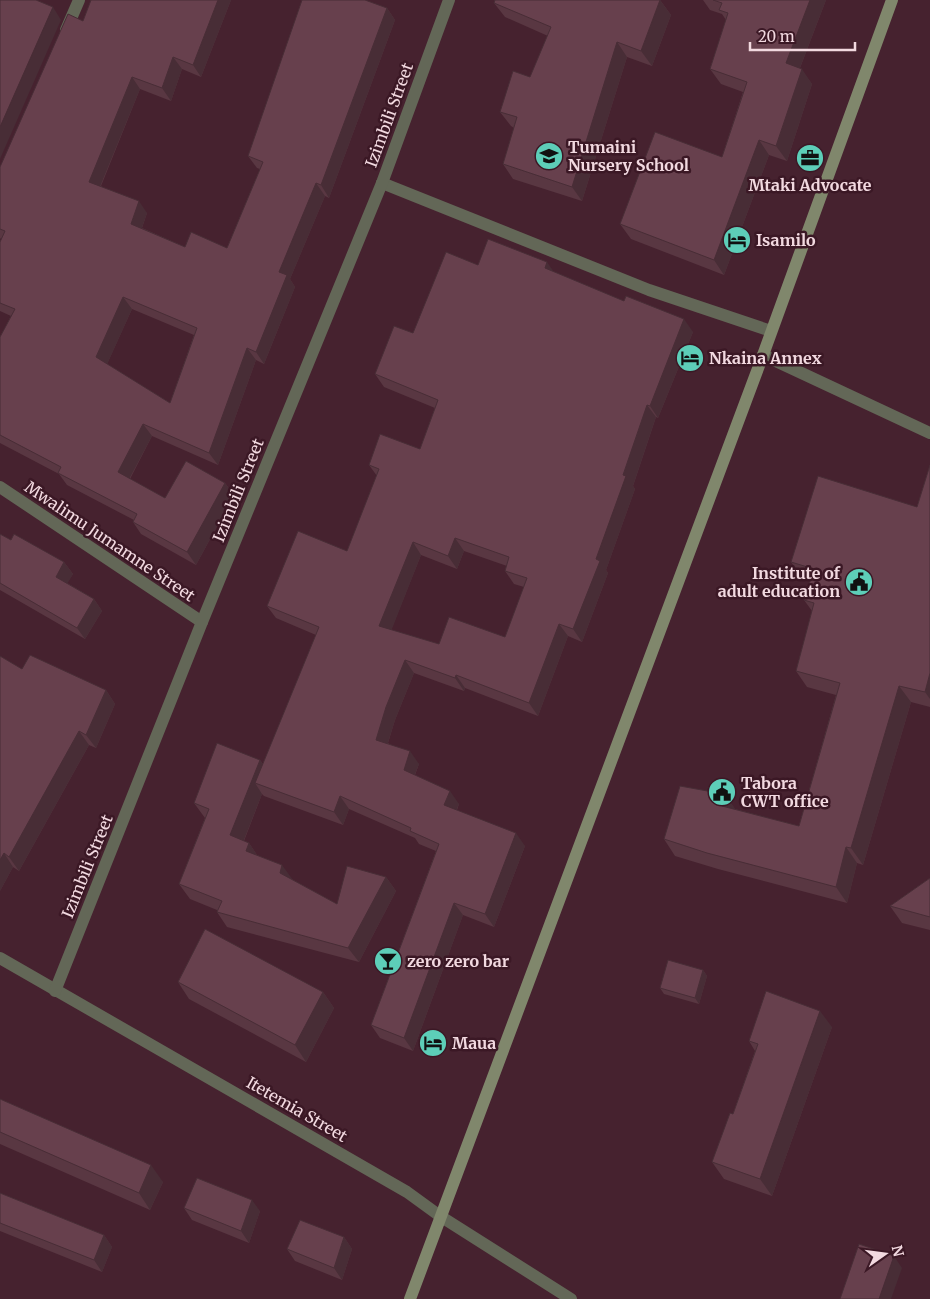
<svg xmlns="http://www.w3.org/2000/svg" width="930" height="1299" font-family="Merriweather,serif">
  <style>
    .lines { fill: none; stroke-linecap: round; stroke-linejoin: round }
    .minor { stroke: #636757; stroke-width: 12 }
    .secondary { stroke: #80876c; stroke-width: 12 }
    .wall { fill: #593742; fill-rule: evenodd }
    .shaded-wall { fill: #482d36 }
    .building { fill: #67404d; stroke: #482d36; fill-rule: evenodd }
    .labels { text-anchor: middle; stroke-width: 5; stroke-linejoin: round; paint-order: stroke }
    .street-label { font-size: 16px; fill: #f2d9e0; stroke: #3b1825 }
    .poi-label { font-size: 16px; font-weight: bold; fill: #f2d9e0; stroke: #3b1825; text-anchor: start }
  </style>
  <rect width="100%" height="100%" fill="#46222f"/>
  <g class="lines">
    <g class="minor">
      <path d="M66,30L79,0"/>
      <path d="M382,183L649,290L771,331"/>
      <path d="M763,355L930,433"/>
      <path d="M0,487L202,622"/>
      <path d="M0,958L407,1192L440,1216L571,1299"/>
      <path d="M55,991L202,622L382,183L449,0"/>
    </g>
    <path class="secondary" d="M410,1299L763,355L892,0"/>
  </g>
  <g class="wall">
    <path d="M91,0H231L201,77L182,69L171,101L140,89L101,186L147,213L142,228L185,247L227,248L260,169L257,168L248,156L387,8L395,20L329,198L325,196L290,279L295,287L264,364L256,360L218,465L152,436L130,479L165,498L225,483L234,495L196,565L141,534L133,522L134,520L67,485L59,474L0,443V337L11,316L0,311V242L1,239L0,238V167L83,21ZM132,309L194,335L170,403L107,364Z"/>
    <path d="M660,0L671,15L652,66L627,57L582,201L513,179L503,164L514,128L511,126L500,112L530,77L548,36L505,17L494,3Z"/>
    <path d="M703,0H826L800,68L812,84L787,161L769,155L724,275L631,239L620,224L722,157L743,92L721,84L710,69L726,20L722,14L710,10Z"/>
    <path d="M478,265L554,272L693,332L658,418L656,417L633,486L635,489L606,570L608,573L582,642L568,636L538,716L465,688L464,691L414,673L395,720L388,743L419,764L415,775L459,804L457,810L525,846L494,927L463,915L413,1051L380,1038L371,1025L436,851L419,844L415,838L349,809L343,825L264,796L262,794L244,841L249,843L257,855L293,880L337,904L386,877L396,891L359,962L227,927L217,912V910L190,899L179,884L205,818L194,803L260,760L263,764L316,635L276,618L267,606L347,551L377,476L369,465L420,449L435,408L384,387L375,374ZM464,551L507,566L505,571L514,584L524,587L505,637L439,644L391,630L421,555L457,569Z"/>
    <path d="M930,465V707L911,702L863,865L857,863L847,903L718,869L675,856L664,839L724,794L735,809L799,826L836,695L807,687L796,671L812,611L804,600L810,581L803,578L791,562L917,507Z"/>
    <path d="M0,534L11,540L64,562L73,574L67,583L94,599L102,611L85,639L0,590Z"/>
    <path d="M22,669L106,690L115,704L96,748L89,745L19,871L13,867L0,891Z"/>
    <path d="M930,878V930L902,923L890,906Z"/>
    <path d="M703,970L707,976L699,1004L664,994L660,988Z"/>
    <path d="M178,982L323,992L334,1008L306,1062L189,999Z"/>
    <path d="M832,1027L772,1196L724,1179L712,1162L733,1114L755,1051L749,1041Z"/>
    <path d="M0,1099L163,1182L150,1210L0,1144Z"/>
    <path d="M0,1193L104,1235L112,1247L102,1272L0,1231Z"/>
    <path d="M184,1208L260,1211L249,1243L192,1220Z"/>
    <path d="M344,1237L352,1249L342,1280L295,1261L287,1249Z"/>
  </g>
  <g class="shaded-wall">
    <path d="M218,0H231L201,77L193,65Z"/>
    <path d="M660,0L671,15L652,66L641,51Z"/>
    <path d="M810,0H826L796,78L786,63Z"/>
    <path d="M53,7L61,20L0,159V127Z"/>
    <path d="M387,8L395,20L329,198L321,185Z"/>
    <path d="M617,42L627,57L582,201L572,187Z"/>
    <path d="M173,57L182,69L171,101L162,88Z"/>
    <path d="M802,69L812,84L787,161L776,146Z"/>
    <path d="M132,77L140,89L97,194L89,182Z"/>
    <path d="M759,140L769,155L724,275L714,260Z"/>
    <path d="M316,183L325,196L290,279L295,287L264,364L256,352L279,272Z"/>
    <path d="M139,201L147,213L139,236L131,224Z"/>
    <path d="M547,262L556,275L545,268Z"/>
    <path d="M123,297L132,309L105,369L96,357Z"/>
    <path d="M684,319L693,332L658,418L650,406Z"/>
    <path d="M247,348L256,360L218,465L209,453Z"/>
    <path d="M647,405L656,417L633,486L635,489L606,570L608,573L582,642L573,629L623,475Z"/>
    <path d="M143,424L152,436L126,485L118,472Z"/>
    <path d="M225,483L234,495L196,565L187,552Z"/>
    <path d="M455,538L464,551L457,569L448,556Z"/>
    <path d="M413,542L421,555L388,639L379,626Z"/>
    <path d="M64,562L73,574L64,589L56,577Z"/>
    <path d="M94,599L102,611L85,639L77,628Z"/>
    <path d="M559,624L568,636L538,716L529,703Z"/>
    <path d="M405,660L414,673L395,720L385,752L376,740L386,707Z"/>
    <path d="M930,673V699L925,692Z"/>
    <path d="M456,675L465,688L464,691L455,678Z"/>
    <path d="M899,686L911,702L863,865L851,848Z"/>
    <path d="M106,690L115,704L96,748L86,735Z"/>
    <path d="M79,731L89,745L19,871L9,857Z"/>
    <path d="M410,751L419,764L412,782L404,770Z"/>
    <path d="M260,760L270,774L255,783L262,794L240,850L230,835Z"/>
    <path d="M450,791L459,804L453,818L444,805Z"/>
    <path d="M724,794L736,810L722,806Z"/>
    <path d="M340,796L349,809L343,825L334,812Z"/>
    <path d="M516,833L525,846L494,927L485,914Z"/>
    <path d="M249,843L259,858L246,851Z"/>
    <path d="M846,847L857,863L847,903L836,887Z"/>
    <path d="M4,853L13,867L0,891V860Z"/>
    <path d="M282,865L293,880L280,873Z"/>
    <path d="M386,877L396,891L359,962L348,948Z"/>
    <path d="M454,903L463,915L413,1051L404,1038Z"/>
    <path d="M703,970L707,976L699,1004L695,998Z"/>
    <path d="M323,992L334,1008L306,1062L295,1045Z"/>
    <path d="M820,1011L832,1027L772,1196L760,1179Z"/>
    <path d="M151,1165L163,1182L150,1210L139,1193Z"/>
    <path d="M252,1200L260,1211L249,1243L241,1231Z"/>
    <path d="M104,1235L112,1247L102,1272L94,1260Z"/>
    <path d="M344,1237L352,1249L342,1280L334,1268Z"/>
    <path d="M894,1256L902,1268L891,1299H879Z"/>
  </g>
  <g class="building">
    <path d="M0,0H36L53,7L0,127Z"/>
    <path d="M91,0H218L193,65L173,57L162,88L132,77L89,182L139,201L131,224L185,247L191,232L227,248L263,162L248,156L302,0H365L387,8L321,185L316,183L279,272L287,275L256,352L247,348L209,453L143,424L118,472L165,498L186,461L225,483L187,552L133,522L137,514L58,473L61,467L0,435V337L15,309L0,303V242L5,231L0,229V167L68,14L83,21ZM123,297L197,328L170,403L96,357Z"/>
    <path d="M495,0H660L641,51L617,42L572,187L503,164L517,117L500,112L513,71L530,77L551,27L494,3Z"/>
    <path d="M713,0H810L786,63L802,69L776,146L759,140L714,260L620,224L655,132L722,157L747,82L710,69L728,13L719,10L722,3Z"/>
    <path d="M488,239L547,262L545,268L624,301L626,296L684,319L650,406L647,405L623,475L626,476L596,559L600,561L573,629L559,624L529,703L456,675L455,678L405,660L386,707L376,740L410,751L404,770L450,791L444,805L516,833L485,914L454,903L404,1038L371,1025L439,844L410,831L411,828L340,796L334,812L255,783L319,627L267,606L298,531L347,551L379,469L369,465L380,434L420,449L438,400L375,374L394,326L413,333L446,252L478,265ZM455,538L509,557L505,571L527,578L505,637L449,617L439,644L379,626L413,542L448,556Z"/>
    <path d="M930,465V673L925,692L899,686L851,848L846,847L836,887L707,853L664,839L680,786L724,794L722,806L799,826L840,683L796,671L814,603L804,600L814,569L791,562L818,476L917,507Z"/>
    <path d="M0,534L11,540L14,534L64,562L56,577L94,599L77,628L0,583Z"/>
    <path d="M30,655L106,690L86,735L79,731L9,857L4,853L0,860V656L22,669Z"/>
    <path d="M217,743L260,760L230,835L249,843L246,851L282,865L280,873L337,904L347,866L386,877L348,948L217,912L222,901L179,884L209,809L194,803Z"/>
    <path d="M930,878V917L890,906Z"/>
    <path d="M205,929L323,992L295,1045L178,982Z"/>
    <path d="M668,960L703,970L695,998L660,988Z"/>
    <path d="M766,991L820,1011L760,1179L712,1162L730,1113L733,1114L758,1044L749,1041Z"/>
    <path d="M0,1099L151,1165L139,1193L0,1132Z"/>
    <path d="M197,1178L252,1200L241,1231L184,1208Z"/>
    <path d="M0,1193L104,1235L94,1260L0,1223Z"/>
    <path d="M300,1220L344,1237L334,1268L287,1249Z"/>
    <path d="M859,1244L894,1256L879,1299H840Z"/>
  </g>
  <defs>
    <symbol id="school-disc" viewBox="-11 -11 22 22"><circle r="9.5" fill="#5dceb8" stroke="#3b1825"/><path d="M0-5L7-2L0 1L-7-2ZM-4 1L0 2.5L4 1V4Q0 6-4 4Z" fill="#111"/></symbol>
    <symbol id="office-disc" viewBox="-11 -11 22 22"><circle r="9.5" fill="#5dceb8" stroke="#3b1825"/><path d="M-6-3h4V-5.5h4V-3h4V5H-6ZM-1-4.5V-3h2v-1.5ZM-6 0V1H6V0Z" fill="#111"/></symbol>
    <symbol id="hotel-disc" viewBox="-11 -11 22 22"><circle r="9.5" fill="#5dceb8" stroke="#3b1825"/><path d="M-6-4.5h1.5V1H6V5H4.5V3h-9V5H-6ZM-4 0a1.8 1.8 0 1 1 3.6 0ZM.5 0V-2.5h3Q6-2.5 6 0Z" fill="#111"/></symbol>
    <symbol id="civic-disc" viewBox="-11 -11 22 22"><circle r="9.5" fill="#5dceb8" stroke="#3b1825"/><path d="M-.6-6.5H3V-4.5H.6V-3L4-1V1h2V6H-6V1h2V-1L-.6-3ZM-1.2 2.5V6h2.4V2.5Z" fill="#111"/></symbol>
    <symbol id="bar-disc" viewBox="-11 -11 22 22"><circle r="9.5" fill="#5dceb8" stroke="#3b1825"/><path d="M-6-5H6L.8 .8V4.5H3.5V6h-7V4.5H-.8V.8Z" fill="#111"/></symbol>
  </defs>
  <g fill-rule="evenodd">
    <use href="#school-disc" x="533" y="140" width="32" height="32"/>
    <use href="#office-disc" x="794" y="142" width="32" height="32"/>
    <use href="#hotel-disc" x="721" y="224" width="32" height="32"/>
    <use href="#hotel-disc" x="674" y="342" width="32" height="32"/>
    <use href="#civic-disc" x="843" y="566" width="32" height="32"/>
    <use href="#civic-disc" x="706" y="776" width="32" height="32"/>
    <use href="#bar-disc" x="372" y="945" width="32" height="32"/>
    <use href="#hotel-disc" x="417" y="1027" width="32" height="32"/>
  </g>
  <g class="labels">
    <g class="street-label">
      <text transform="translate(389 115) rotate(-70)" y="6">Izimbili Street</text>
      <text transform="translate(238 490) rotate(-68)" y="6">Izimbili Street</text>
      <text transform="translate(110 541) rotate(34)" y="6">Mwalimu Jumamne Street</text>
      <text transform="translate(87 866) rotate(-68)" y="6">Izimbili Street</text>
      <text transform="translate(297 1109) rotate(30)" y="6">Itetemia Street</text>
    </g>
    <g class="poi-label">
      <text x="568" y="153">Tumaini<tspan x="568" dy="18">Nursery School</tspan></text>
      <text x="810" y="191" text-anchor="middle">Mtaki Advocate</text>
      <text x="756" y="246">Isamilo</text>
      <text x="709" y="364">Nkaina Annex</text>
      <text x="840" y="579" text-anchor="end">Institute of<tspan x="840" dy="18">adult education</tspan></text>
      <text x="741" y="789">Tabora<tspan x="741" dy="18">CWT office</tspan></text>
      <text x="407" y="967">zero zero bar</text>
      <text x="452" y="1049">Maua</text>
    </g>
  </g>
  <g transform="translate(885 1254) rotate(76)" stroke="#3b1825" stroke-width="4" paint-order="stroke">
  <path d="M0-4L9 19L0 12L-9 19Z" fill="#f2d9e0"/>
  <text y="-8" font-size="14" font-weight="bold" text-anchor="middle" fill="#f2d9e0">N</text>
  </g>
  <path d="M750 42v8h105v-8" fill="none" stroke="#f2d9e0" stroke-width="2.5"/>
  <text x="758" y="42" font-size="15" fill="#f2d9e0" stroke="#3b1825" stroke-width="4" paint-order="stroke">20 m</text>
</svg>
